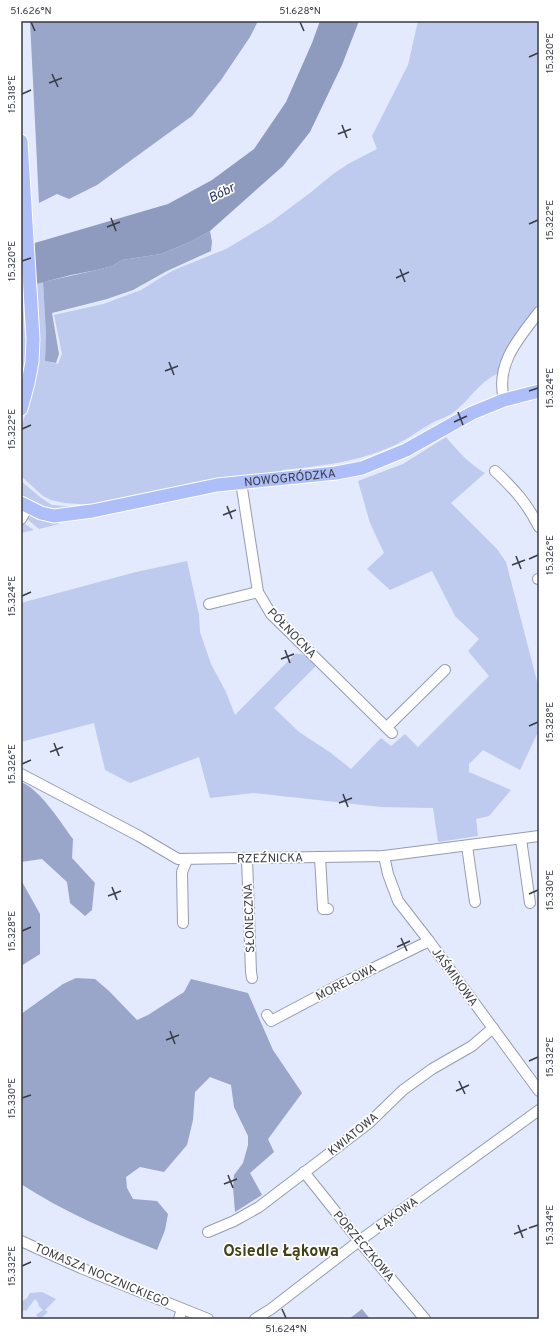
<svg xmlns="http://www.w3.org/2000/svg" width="560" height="1340" font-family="Overpass,sans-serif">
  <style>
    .green { fill: #becaee }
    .forest { fill: #99a5c9 }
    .water { fill: #8e9abe }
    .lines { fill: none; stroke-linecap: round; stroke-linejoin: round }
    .minor-casing { stroke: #959cb3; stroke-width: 12 }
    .major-casing { stroke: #fff; stroke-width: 15 }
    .minor { stroke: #fff; stroke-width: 10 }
    .major { stroke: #aebef8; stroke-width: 13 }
    .ticks { fill: none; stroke: #373b44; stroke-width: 1.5 }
    .labels { text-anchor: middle; stroke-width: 3.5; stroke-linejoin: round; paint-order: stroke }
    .street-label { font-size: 12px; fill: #373b44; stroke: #fff }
    .water-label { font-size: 13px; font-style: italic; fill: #1f2a59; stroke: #fff }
    .district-label { font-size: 16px; font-weight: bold; fill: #424017; stroke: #fff }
    .neatline { fill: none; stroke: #373b44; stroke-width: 1.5 }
    .ticks-label { font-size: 10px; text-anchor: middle; fill: #373b44 }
  </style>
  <rect width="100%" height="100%" fill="#e3eafe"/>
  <g class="green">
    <path d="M418,21H539V316L503,372C482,377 470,400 454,412C448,417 439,419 432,423C419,430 408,439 395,445C359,462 321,466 282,470V472L95,505L64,503L51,500L43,496L21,476V428L33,391L37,367L38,337H40L37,284L43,282L46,334L45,361L58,364L62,354L54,315L103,304L141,290L160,278L174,270L226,249L271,222L310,193L333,174L348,164L377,149L372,136L408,65Z"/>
    <path d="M22,287L25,337L27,338L26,360L21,384V288Z"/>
    <path d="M446,437C458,451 469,464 485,473L451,503L497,549L506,562L537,681L539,684V730L520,770L483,750L469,764V772L511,790L489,816L476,819L478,836L438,842L433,808L381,807L253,793L210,798L199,757L130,783L105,770L94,723L21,742V603L136,572L187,561L199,615L200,632L211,664L226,692L235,715L295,654C305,652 310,660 316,666L274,708L299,732L331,753L351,769L381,738L391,746L405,734L418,747L489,676L468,651L479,639L455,616L432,571L390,590L367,569L384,553L370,523L358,481L403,464Z"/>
    <path d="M21,481L40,497L52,505L76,507L52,510L30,502L21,496Z"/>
    <path d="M31,516L43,519L58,520L59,524L39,529L27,519Z"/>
    <path d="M23,524H25L34,530L21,533V526Z"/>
    <path d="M42,1292L56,1299L45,1310L48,1312L40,1319L36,1315L43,1310L38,1305L39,1304L35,1299L26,1311L24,1310L21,1313V1302L27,1298L30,1293Z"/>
  </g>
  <g class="forest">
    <path d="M30,21H258L250,37L221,80L192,116L97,185L69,199L57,194L39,203Z"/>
    <path d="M210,231L212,242L211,251L167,271L133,290L107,299L52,313L59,354L56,363L45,361L46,334L43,282L97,270L112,266L122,260L161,254L192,241Z"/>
    <path d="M21,782C41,790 60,822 73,839L72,858L95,883L94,889L92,910L85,916L70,903L67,882L42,859L21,862Z"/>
    <path d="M21,880L40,914V954L21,966Z"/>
    <path d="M76,978L95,979L109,991L137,1020L148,1015L184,992L191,979L248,993L273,1050L302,1093L268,1139L274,1152L250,1173L262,1195L235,1212L233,1187L234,1175L243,1163L248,1145V1136L234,1107L231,1085L210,1077L195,1092L193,1120L187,1145L164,1172L140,1167L126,1177L127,1188L133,1199L157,1201L168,1214L165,1230L157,1250C111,1232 62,1211 21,1184V1014L63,984Z"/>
    <path d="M362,1309L370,1319H349Z"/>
  </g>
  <path class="water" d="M320,21H359L342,65L310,132L283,166L210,231L192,241L161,254L122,260L112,266L97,270L71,275L21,288V247L168,204L212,180L254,149L286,102L312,43Z"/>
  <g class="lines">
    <defs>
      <g id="minor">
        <path d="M504,400C495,364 519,338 539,312"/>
        <path d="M495,471C514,489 527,503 539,527"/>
        <path d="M241,482L258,592L271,614L392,733"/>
        <path d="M21,519L28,507"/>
        <path d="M538,579H539"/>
        <path d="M209,604L258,592"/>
        <path d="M387,727L445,670"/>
        <path d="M21,774L139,836L178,859L384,856L539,836"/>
        <path d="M521,839L530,903"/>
        <path d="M467,846L475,902"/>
        <path d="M384,856L388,874L398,901L429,941L539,1091"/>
        <path d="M320,857L323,909H328"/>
        <path d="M247,859L251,972L252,978"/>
        <path d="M183,923L182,872L187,860"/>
        <path d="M267,1015L271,1021L339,985L429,941"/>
        <path d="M304,1172L359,1241L425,1319"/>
        <path d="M208,1232L234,1221L259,1207L369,1123L403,1090L432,1069L472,1046L493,1028"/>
        <path d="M21,1241L81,1268L208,1319"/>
        <path d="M179,1319L182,1309"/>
        <path d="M255,1319L271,1309L359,1241L539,1110"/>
      </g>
      <g id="major">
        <path d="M21,141L33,339L32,362L28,383L21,409"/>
        <path id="s1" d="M21,503L41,513L54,516L92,511L217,485L336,473L362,468L406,450L472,413L504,400L539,391"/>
      </g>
    </defs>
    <use href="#minor" class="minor-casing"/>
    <use href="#major" class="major-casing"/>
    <use href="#minor" class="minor"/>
    <use href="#major" class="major"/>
  </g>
  <path class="ticks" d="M31,22L35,31M300,22L304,31M529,57L538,53M52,74L58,87M49,83L62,78M22,94L31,90M342,125L347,138M338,134L351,129M111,218L116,231M529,224L538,220M107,227L120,222M22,261L31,258M400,269L405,282M396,278L409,272M169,362L174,375M165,371L178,366M529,391L538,388M458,412L463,425M454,422L467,416M22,429L31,425M227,506L232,519M223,515L236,510M516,556L521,569M529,559L538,555M512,565L525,560M22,596L31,592M285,650L290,663M281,659L294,654M529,726L538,722M54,743L59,756M50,752L63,747M22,764L31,760M343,794L348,807M339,803L352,798M112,887L117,900M529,894L538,890M108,896L121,891M22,931L31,927M401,938L407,951M397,947L410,941M170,1031L175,1044M166,1040L179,1035M529,1061L538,1057M459,1081L465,1094M456,1091L469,1085M22,1098L31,1095M228,1175L233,1188M224,1184L237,1179M518,1225L523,1238M529,1228L538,1225M514,1234L527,1229M22,1266L31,1262M282,1309L286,1318"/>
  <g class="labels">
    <g class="street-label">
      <text dy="4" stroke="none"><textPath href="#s1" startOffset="275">NOWOGRÓDZKA</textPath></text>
      <text transform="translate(292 633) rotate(46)" y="4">PÓŁNOCNA</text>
      <text transform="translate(270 858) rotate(-1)" y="4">RZEŹNICKA</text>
      <text transform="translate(249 918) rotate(-92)" y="4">SŁONECZNA</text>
      <text transform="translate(455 977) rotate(54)" y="4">JAŚMINOWA</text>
      <text transform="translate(346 982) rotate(-27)" y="4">MORELOWA</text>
      <text transform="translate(353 1134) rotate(-39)" y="4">KWIATOWA</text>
      <text transform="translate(397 1214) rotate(-36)" y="4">ŁĄKOWA</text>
      <text transform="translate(364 1246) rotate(50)" y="4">PORZECZKOWA</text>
      <text transform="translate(102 1275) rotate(23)" y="4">TOMASZA NOCZNICKIEGO</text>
    </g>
    <g class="water-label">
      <text transform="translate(221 192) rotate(-27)" y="5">Bóbr</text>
    </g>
    <g class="district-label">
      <text x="281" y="1256">Osiedle Łąkowa</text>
    </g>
  </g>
  <rect width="560" height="1340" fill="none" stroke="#ffffff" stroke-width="44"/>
  <rect x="22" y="22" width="516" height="1296" class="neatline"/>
  <g class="ticks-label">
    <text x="31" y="14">51.626°N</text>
    <text x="300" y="14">51.628°N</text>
    <text transform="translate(549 53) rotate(-90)" y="4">15.320°E</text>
    <text transform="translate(11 94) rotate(-90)" y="4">15.318°E</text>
    <text transform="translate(549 220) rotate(-90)" y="4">15.322°E</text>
    <text transform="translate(11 261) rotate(-90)" y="4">15.320°E</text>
    <text transform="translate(549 388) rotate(-90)" y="4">15.324°E</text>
    <text transform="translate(11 429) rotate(-90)" y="4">15.322°E</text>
    <text transform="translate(549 555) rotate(-90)" y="4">15.326°E</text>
    <text transform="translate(11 596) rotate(-90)" y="4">15.324°E</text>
    <text transform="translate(549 722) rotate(-90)" y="4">15.328°E</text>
    <text transform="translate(11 764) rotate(-90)" y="4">15.326°E</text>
    <text transform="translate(549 890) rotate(-90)" y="4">15.330°E</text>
    <text transform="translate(11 931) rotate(-90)" y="4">15.328°E</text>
    <text transform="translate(549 1057) rotate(-90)" y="4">15.332°E</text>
    <text transform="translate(11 1098) rotate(-90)" y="4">15.330°E</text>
    <text transform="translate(549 1225) rotate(-90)" y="4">15.334°E</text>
    <text transform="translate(11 1266) rotate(-90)" y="4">15.332°E</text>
    <text x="286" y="1332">51.624°N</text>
  </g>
</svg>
